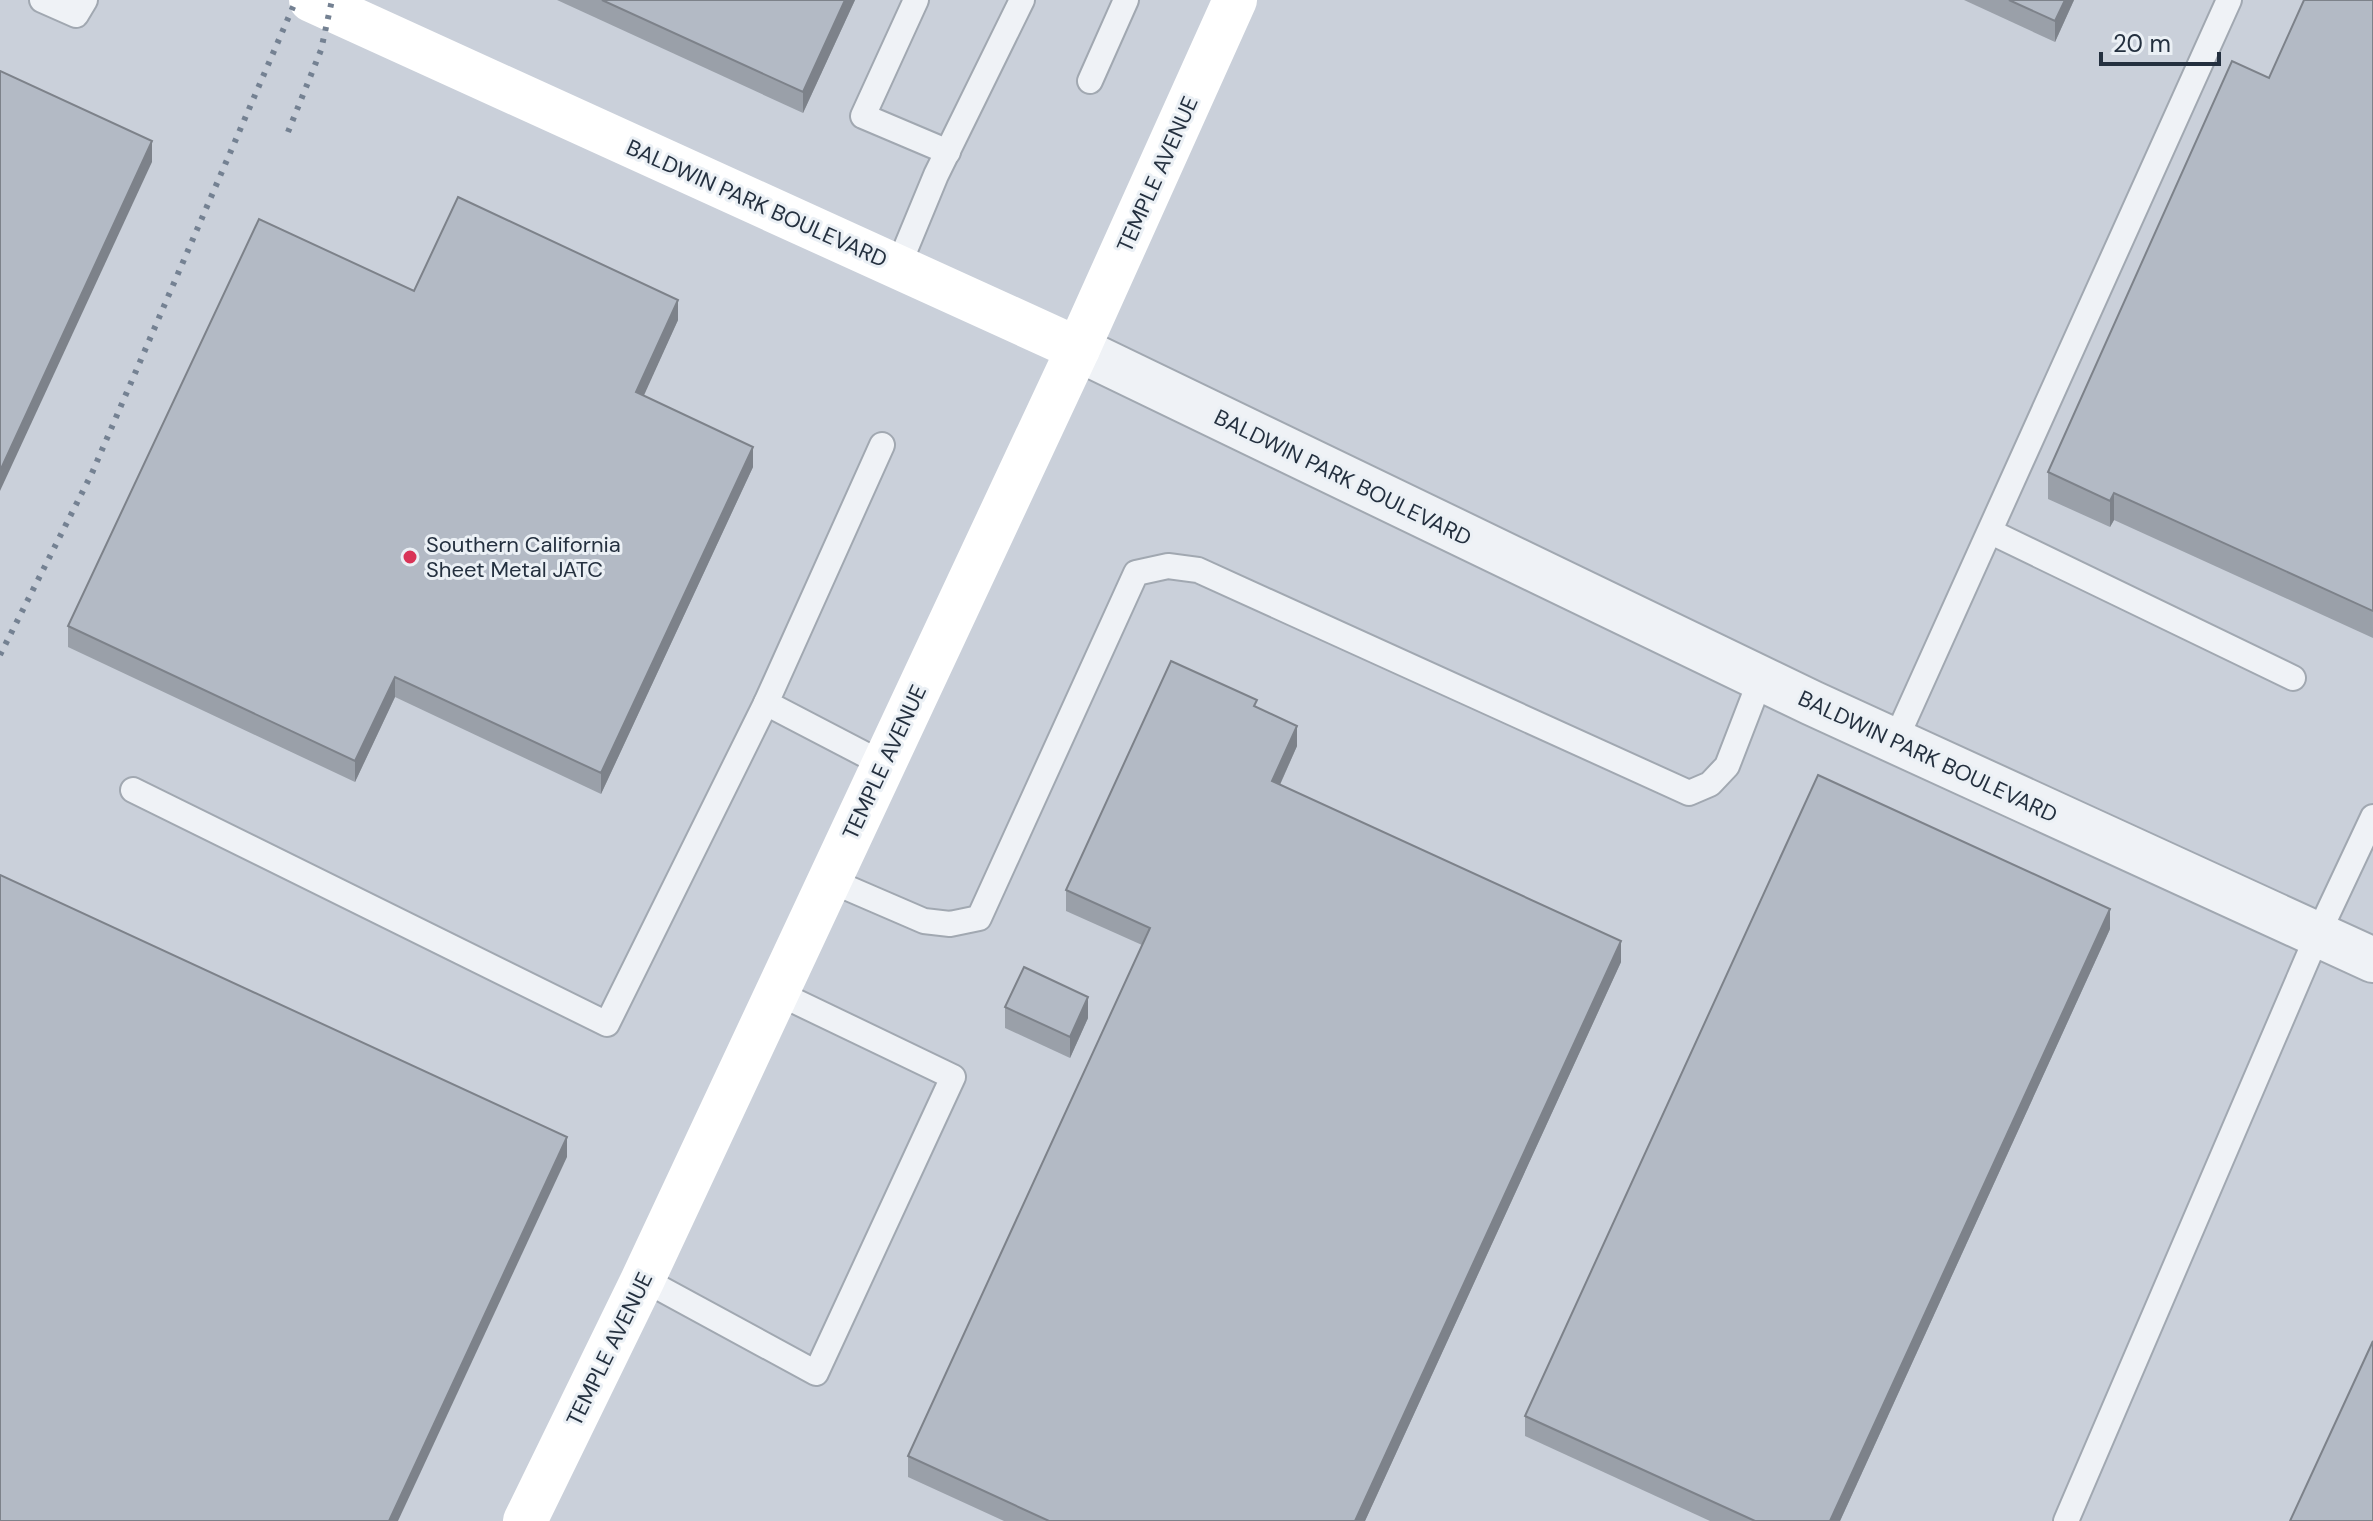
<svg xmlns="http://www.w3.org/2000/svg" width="2373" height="1521" font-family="'DM Sans',sans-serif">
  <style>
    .built { fill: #cad0da }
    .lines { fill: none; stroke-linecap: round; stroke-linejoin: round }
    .service-casing { stroke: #a1a8b1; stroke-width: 28 }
    .minor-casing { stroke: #a1a8b1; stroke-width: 48 }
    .service { stroke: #eff2f6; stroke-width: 24 }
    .minor { stroke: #eff2f6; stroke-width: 44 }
    .secondary { stroke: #fff; stroke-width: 44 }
    .rail { stroke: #748192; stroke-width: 6; stroke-dasharray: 4 8; stroke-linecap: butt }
    .wall { fill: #9aa0a9 }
    .shaded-wall { fill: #7d828a }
    .building { fill: #b3bac5; stroke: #7d828a; stroke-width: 2 }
    .poi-dot { fill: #d93457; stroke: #ebf0f5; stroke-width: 3 }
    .labels { text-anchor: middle; stroke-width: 6; stroke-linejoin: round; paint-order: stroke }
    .street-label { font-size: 22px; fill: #24303f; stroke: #ebf0f5 }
    .poi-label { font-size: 22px; fill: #24303f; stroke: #ebf0f5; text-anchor: start }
  </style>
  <rect width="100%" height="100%" fill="#dce1e7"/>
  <rect class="built" x="0" y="0" width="2373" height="1521"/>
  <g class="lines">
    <defs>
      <g id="service">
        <path d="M42,0L76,15L85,0"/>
        <path d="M916,0L863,116L948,152"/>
        <path d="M1090,81L1126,0"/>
        <path d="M898,267L936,175L1022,0"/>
        <path d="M882,445L766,703L883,764"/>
        <path d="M1991,532L2293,678"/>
        <path d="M1895,741L2229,0"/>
        <path d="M133,790L607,1024L766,703"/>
        <path d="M829,880L924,921L950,924L979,918L1136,573L1168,566L1198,570L1689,793L1710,784L1727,766L1761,678"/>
        <path d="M643,1279L816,1373L953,1077L776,992"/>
        <path d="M2066,1521L2318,934L2373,817"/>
      </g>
      <path id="minor" d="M1078,349L1812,703L2373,960"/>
    </defs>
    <use href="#service" class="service-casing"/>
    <use href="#minor" class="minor-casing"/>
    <use href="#service" class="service"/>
    <use href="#minor" class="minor"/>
    <g class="secondary">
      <path d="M311,0L1078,349"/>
      <path d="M525,1521L643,1279L1078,349L1235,0"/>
    </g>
    <g class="rail">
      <path d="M288,132L321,50L332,0"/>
      <path d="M0,655L92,473L296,0"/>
    </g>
  </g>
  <g class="wall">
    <path d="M557,0H855L803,113Z"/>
    <path d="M1964,0H2074L2055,42Z"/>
    <path d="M2373,0V638L2114,520L2110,527L2048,499V472L2269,78Z"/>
    <path d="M414,291L678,320L643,396L753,467L601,794L395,697L355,782L68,647V626Z"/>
    <path d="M1257,707L1297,746L1280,785L1621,962L1365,1521H1004L908,1477V1456L1142,945L1066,911V890Z"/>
    <path d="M2110,929L1840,1521H1710L1525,1436V1416Z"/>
    <path d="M1005,1007L1088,1018L1070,1058L1005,1028Z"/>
  </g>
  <g class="shaded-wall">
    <path d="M845,0H855L803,113V92Z"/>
    <path d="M2065,0H2074L2055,42V21Z"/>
    <path d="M152,141V162L0,491V471Z"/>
    <path d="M678,300V320L636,413V392Z"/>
    <path d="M753,447V467L601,794V773Z"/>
    <path d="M2114,493V520L2110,527V501Z"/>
    <path d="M395,677V697L355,782V761Z"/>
    <path d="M1297,726V746L1272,802V781Z"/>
    <path d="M2110,909V929L1840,1521H1830Z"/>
    <path d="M1621,941V962L1365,1521H1355Z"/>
    <path d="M1088,997V1018L1070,1058V1037Z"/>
    <path d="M567,1137V1157L398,1521H389Z"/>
  </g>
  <g class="building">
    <path d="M602,0H845L803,92Z"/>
    <path d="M2009,0H2065L2055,21Z"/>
    <path d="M2304,0H2373V611L2114,493L2110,501L2048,472L2232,61L2269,78Z"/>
    <path d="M0,71L152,141L0,471Z"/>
    <path d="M458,197L678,300L636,392L753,447L601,773L395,677L355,761L68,626L259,219L414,291Z"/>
    <path d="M1171,661L1257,700L1254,706L1297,726L1272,781L1621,941L1355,1521H1049L908,1456L1150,928L1066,890Z"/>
    <path d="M1818,775L2110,909L1830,1521H1755L1525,1416Z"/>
    <path d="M0,875L567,1137L389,1521H0Z"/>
    <path d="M1024,967L1088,997L1070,1037L1005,1007Z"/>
    <path d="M2373,1341V1521H2290Z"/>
  </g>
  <circle class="poi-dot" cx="410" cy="557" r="8"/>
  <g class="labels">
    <g class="street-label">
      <text transform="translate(1157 174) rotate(-66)" y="8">TEMPLE AVENUE</text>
      <text transform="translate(757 203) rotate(24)" y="8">BALDWIN PARK BOULEVARD</text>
      <text transform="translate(1343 477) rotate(26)" y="8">BALDWIN PARK BOULEVARD</text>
      <text transform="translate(1928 756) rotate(25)" y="8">BALDWIN PARK BOULEVARD</text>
      <text transform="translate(884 762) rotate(-65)" y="8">TEMPLE AVENUE</text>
      <text transform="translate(609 1349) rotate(-64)" y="8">TEMPLE AVENUE</text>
    </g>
    <g class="poi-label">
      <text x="426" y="552">Southern California<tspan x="426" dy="25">Sheet Metal JATC</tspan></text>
    </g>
  </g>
  <path d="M2101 52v12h118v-12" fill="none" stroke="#24303f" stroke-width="4"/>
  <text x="2113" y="52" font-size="24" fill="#24303f" stroke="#ebf0f5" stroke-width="6" paint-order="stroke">20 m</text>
</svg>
